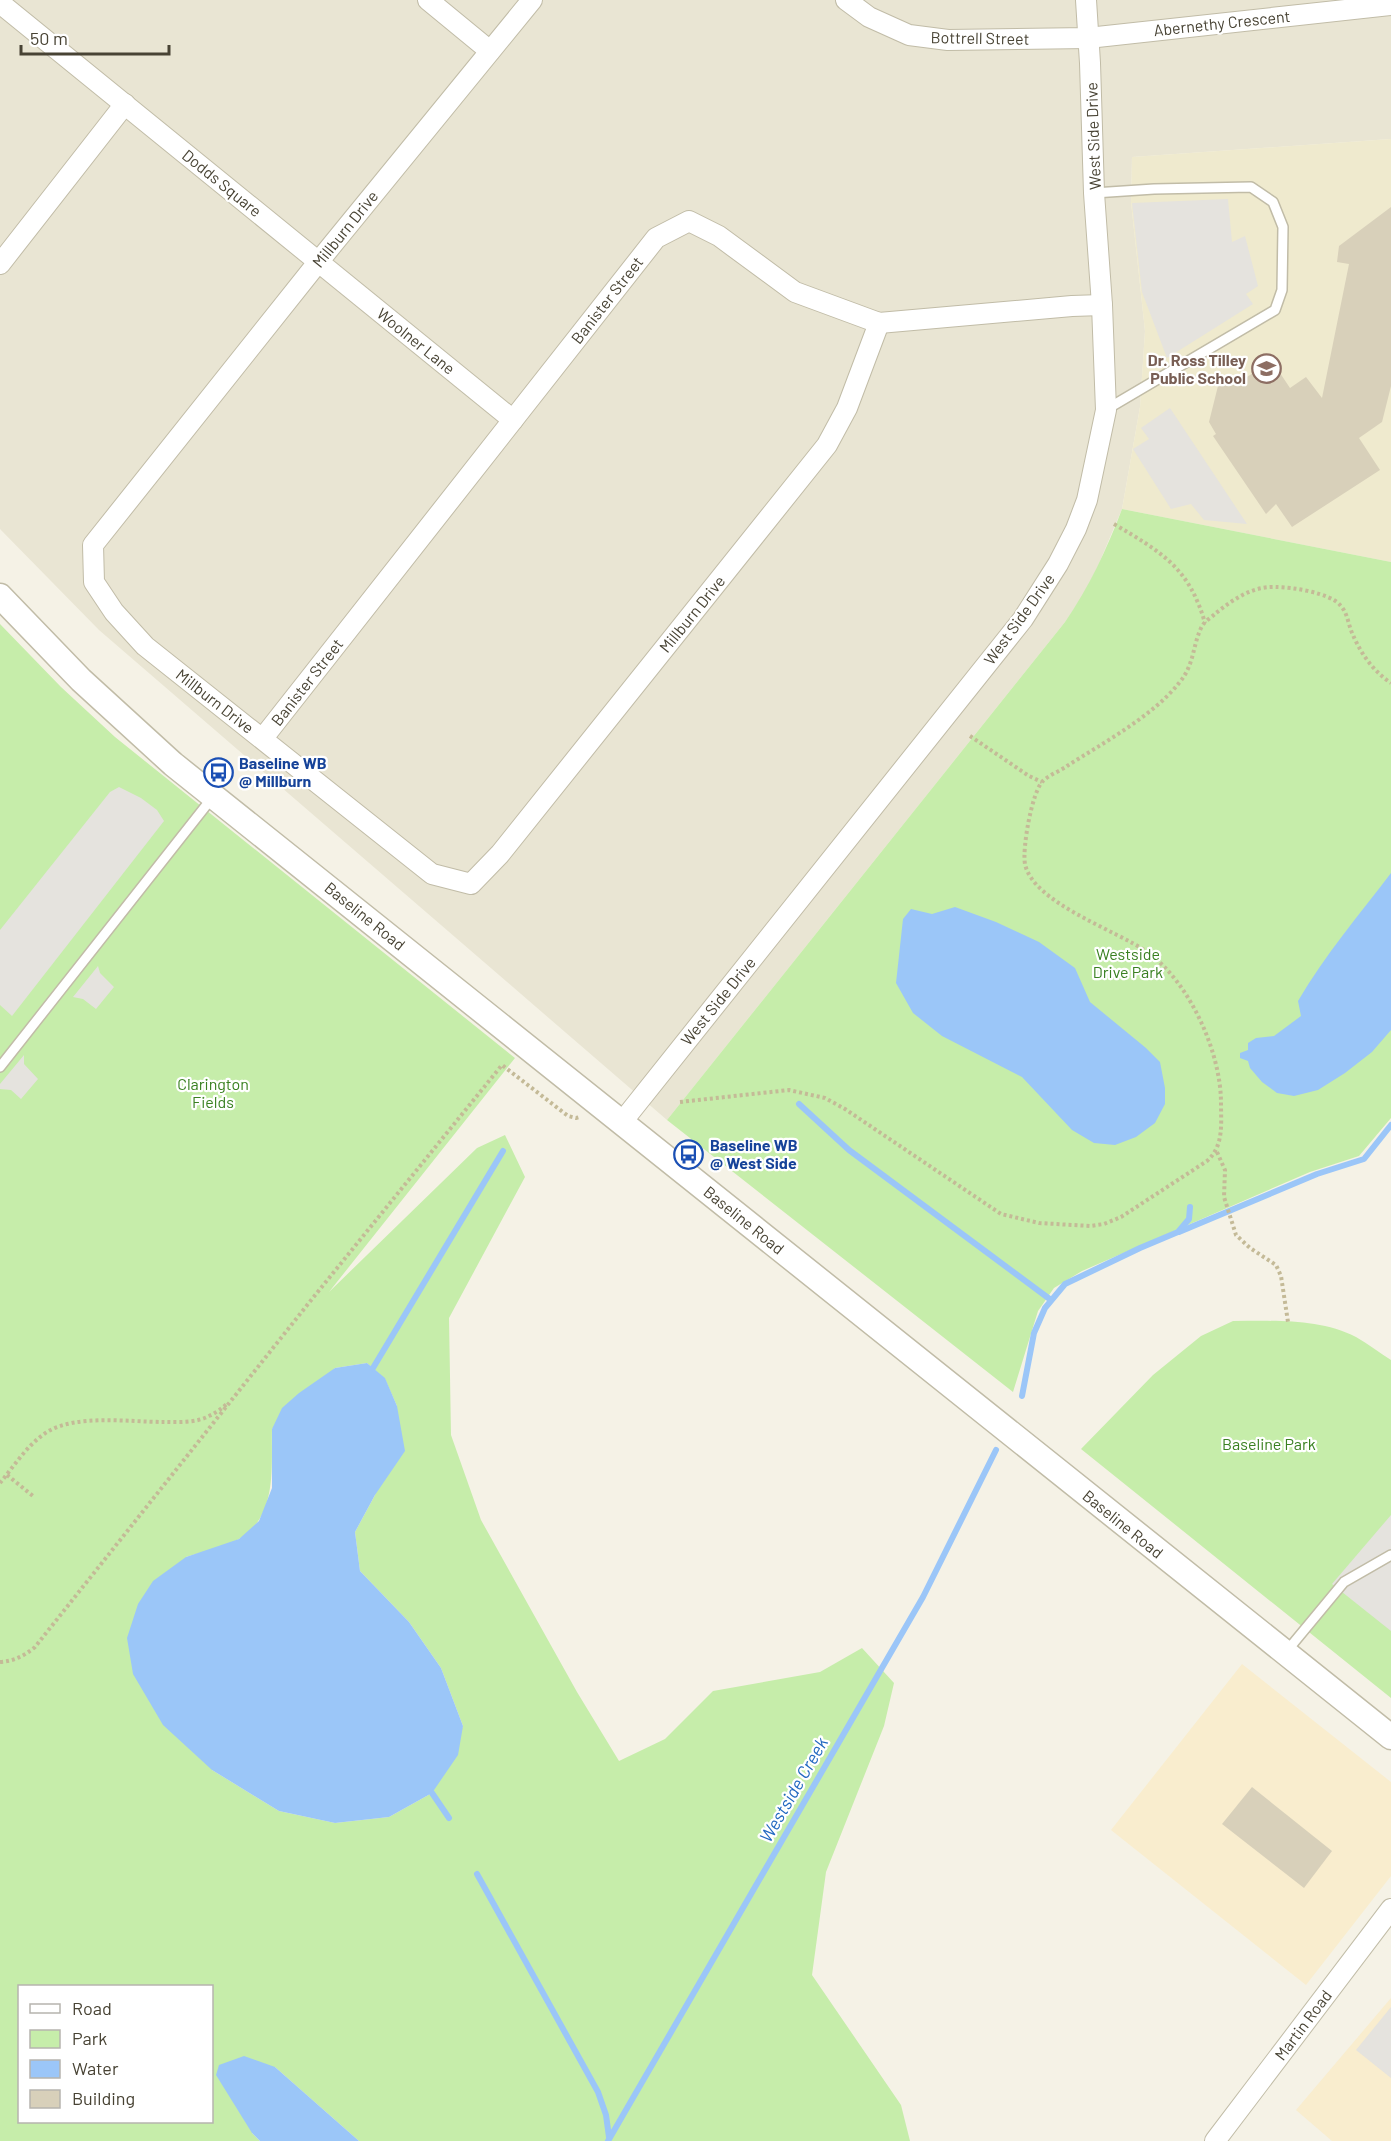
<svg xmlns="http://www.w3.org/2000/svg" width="1391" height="2141" font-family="Barlow,sans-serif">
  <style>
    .residential { fill: #e9e5d3 }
    .commercial { fill: #f9edce }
    .education { fill: #efeace }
    .green { fill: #c6edaa; fill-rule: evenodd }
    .parking { fill: #e5e3de }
    .water { fill: #9bc6f8 }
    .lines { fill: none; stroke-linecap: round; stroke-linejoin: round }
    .stream { stroke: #9bc6f8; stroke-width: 6 }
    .building { fill: #d8d0ba }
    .service-casing { stroke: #c1bca7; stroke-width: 12 }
    .minor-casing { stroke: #c1bca7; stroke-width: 22 }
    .tertiary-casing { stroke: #c1bca7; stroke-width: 27 }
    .path { stroke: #c4ba97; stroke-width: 4; stroke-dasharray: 3 3; stroke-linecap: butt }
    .service { stroke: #fff; stroke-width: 9 }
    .minor { stroke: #fff; stroke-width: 20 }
    .tertiary { stroke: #fff; stroke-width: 24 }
    .labels { text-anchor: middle; stroke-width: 4.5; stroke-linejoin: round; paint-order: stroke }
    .street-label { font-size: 16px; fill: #484334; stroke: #fff }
    .education-label { font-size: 16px; font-weight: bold; fill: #785e54; stroke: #fff; text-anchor: end }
    .transit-label { font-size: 16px; font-weight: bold; fill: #164399; stroke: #fff; text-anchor: start }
    .park-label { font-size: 16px; fill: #398021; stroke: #fff }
    .water-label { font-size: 18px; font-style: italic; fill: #2268c0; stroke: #fff }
  </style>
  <rect width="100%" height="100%" fill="#f5f2e6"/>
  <path class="residential" d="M0,0H1391V139L1132,157L1131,202L1145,331L1140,407L1122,509L1097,568L1082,597L1065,622L667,1120L99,630L0,529Z"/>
  <g class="commercial">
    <path d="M1242,1664L1391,1782V1876L1306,1985L1111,1830Z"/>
    <path d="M1391,1998V2141H1332L1296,2110Z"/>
  </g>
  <path class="education" d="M1391,139V562L1122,509L1140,407L1145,331L1131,202L1132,157Z"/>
  <g class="green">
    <path d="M1122,509L1391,562V1118L1359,1156L1310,1172L1082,1271L1054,1288L1038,1311L1013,1392L667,1120L1065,622C1089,587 1107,549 1122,509Z"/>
    <path d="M0,624L61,687L115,737L515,1058L329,1292L477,1148L505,1135L525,1177L449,1318L451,1435L481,1520L577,1692L619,1761L665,1739L713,1691L820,1672L862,1648L894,1683L884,1726L826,1872L812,1975L901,2105L910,2141H359L275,2067L252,2133L260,2141H0ZM367,1363L385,1379L397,1406L375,1495L355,1532L360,1571L409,1622L441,1668L463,1726L432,1793L389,1817L335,1823L279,1811L212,1770L186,1557C202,1552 225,1547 239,1539C278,1516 271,1467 272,1429L335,1368ZM20,1986H212V2122H20Z"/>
    <path d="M1233,1321C1273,1321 1319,1318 1356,1337C1368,1344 1380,1353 1391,1360V1698L1081,1449L1153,1375L1201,1336Z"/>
  </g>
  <g class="parking">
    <path d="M1228,199L1232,242L1245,236L1258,286L1246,294L1253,304L1167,358L1142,292L1132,203Z"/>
    <path d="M1170,408L1247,524L1204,520L1191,504L1171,509L1133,449L1149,439L1141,428Z"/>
    <path d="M119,787L141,798L157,810L164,821L12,1016L0,1005V930L110,792Z"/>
    <path d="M98,966L100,973L114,987L96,1009L83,999L73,997Z"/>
    <path d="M24,1055V1064L38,1079L21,1099L11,1090L0,1089V1084Z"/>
    <path d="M1391,1515V1631L1332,1584Z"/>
    <path d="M1391,2007V2078L1356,2050Z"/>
  </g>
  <g class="water">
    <path d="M1391,873V1030L1372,1052L1345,1073L1318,1090L1294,1096L1277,1093L1262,1082L1250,1068L1248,1061L1240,1058V1053L1248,1050V1043L1256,1038L1274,1036L1301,1016L1298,1001C1325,955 1359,915 1391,873Z"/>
    <path d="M955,907L996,922L1039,942L1075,968L1090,1002L1146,1048L1160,1062L1165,1088V1104L1155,1123L1136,1137L1115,1145L1094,1143L1072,1130L1022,1077L942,1036L913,1013L896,983L903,919L911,909L932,914Z"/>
    <path d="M367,1363L385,1378L397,1406L405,1451L375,1495L355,1532L360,1571L409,1622L441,1668L463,1726L458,1755L432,1793L389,1817L335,1823L279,1811L212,1770L163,1725L133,1674L127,1638L138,1604L153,1581L186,1557L239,1539L259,1521L272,1488V1429L282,1408L299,1393L335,1368Z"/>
    <path d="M244,2056L275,2067L359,2141H260L252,2133L216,2075L219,2065Z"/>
  </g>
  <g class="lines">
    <g class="stream">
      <path d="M799,1104L849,1150L1051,1300"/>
      <path d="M1179,1232L1317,1174L1364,1159L1391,1125"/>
      <path d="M373,1368L503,1151"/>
      <path d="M1022,1396L1034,1333L1045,1308L1065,1284L1140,1248L1178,1232L1189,1219L1190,1207"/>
      <path d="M432,1793L449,1818"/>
      <path d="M477,1874L598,2092L606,2115L609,2137"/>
      <path d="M608,2141L923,1597L996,1450"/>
    </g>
  </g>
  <g class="building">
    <path d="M1391,207V386L1382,422L1359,438L1380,470L1292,527L1276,504L1266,514L1213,436L1216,434L1209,422L1220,378L1239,382L1272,361L1290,388L1306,377L1322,398L1349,264L1337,262L1339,246Z"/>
    <path d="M1252,1787L1332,1851L1304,1888L1222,1824Z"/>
  </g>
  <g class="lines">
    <defs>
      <g id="service">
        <path d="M1094,193L1154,189L1251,187L1273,202L1283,227L1282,290L1275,310L1107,409"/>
        <path d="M0,1067L212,798"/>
        <path d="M1286,1652L1344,1582L1391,1555"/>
      </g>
      <g id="minor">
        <path d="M428,0L490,51"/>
        <path d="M532,0L319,261L93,545L94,582L114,612L145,646L432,874L471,884L500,854L827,445L847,408L879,323"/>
        <path d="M846,0L869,17L909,35L948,40L1088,38L1391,5"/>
        <path d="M0,3L513,420"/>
        <path d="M0,264L125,104"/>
        <path d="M263,738L656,238L689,221L719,236L795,292L879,323L1072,306L1102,305"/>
        <path d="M622,1122L1023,619L1058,564L1076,529L1087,500L1106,410L1102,305L1094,193L1090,63L1086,0"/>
        <path d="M1215,2141L1391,1909"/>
      </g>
      <path id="tertiary" d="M0,596L81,680L173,764L1391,1737"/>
    </defs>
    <use href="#service" class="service-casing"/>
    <use href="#minor" class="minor-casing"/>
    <use href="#tertiary" class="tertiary-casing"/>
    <g class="path">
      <path d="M1114,524C1161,552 1189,567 1205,623"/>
      <path d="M970,736L1029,776L1042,782"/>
      <path d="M680,1102L789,1090L825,1098L845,1109L1001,1214L1039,1223L1090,1226L1104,1224L1121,1217L1207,1161C1224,1146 1221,1124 1221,1103C1221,1052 1189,981 1147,952C1116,930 1033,903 1025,864C1022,849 1032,791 1043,781C1049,775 1060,771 1067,766C1103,743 1153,716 1179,683C1195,664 1192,646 1202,626C1205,621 1212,617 1216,613C1234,599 1252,586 1276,587C1292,587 1330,593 1340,605C1348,613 1348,625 1353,635C1361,654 1374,672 1391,683"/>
      <path d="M1217,1152L1225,1170L1224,1197L1236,1235L1250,1248L1276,1265L1281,1276L1288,1322"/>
      <path d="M7,1475L33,1496"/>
      <path d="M0,1483C14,1466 28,1444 47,1432C76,1414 130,1422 164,1422C179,1422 196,1423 209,1416C216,1413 222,1408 228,1403"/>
      <path d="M0,1662C14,1661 24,1656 35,1647L312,1299L502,1065L568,1116L576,1118L580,1117"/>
    </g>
    <use href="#service" class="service"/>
    <use href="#minor" class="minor"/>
    <use href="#tertiary" class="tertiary"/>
  </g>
  <defs>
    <symbol id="school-ring" viewBox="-11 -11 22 22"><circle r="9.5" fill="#fff" stroke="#8d6e63" stroke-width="1.5"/><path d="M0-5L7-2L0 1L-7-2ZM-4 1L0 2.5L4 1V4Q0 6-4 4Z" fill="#8d6e63"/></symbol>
    <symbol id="bus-ring" viewBox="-11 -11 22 22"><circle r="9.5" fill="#fff" stroke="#1a4fb4" stroke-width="1.5"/><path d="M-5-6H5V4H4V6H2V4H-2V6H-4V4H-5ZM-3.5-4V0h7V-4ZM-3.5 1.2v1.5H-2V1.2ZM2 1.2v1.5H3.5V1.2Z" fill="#1a4fb4"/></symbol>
  </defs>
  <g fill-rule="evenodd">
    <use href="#school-ring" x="1250" y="352" width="33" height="33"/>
    <use href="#bus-ring" x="202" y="756" width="33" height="33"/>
    <use href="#bus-ring" x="672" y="1138" width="33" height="33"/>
  </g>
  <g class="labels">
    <g class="street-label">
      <text transform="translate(1222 23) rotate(-6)" y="6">Abernethy Crescent</text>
      <text transform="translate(980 38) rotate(1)" y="6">Bottrell Street</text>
      <text transform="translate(1093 136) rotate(-92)" y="6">West Side Drive</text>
      <text transform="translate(222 183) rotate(39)" y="6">Dodds Square</text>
      <text transform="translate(345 229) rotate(-51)" y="6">Millburn Drive</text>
      <text transform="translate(607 300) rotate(-52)" y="6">Banister Street</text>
      <text transform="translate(416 341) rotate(39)" y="6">Woolner Lane</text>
      <text transform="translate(692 614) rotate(-51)" y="6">Millburn Drive</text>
      <text transform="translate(1019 619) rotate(-54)" y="6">West Side Drive</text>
      <text transform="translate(307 682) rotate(-52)" y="6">Banister Street</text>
      <text transform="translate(215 701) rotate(38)" y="6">Millburn Drive</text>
      <text transform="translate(365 916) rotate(39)" y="6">Baseline Road</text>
      <text transform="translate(718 1001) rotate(-51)" y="6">West Side Drive</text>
      <text transform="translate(744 1220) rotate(39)" y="6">Baseline Road</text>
      <text transform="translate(1123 1524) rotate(39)" y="6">Baseline Road</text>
      <text transform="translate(1303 2025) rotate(-53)" y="6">Martin Road</text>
    </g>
    <g class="education-label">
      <text x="1246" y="366">Dr. Ross Tilley<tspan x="1246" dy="18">Public School</tspan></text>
    </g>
    <g class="transit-label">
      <text x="239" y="769">Baseline WB<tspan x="239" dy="18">@ Millburn</tspan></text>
      <text x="710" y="1151">Baseline WB<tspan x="710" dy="18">@ West Side</tspan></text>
    </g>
    <g class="park-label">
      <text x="1128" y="960">Westside<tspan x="1128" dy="18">Drive Park</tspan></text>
      <text x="213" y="1090">Clarington<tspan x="213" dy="18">Fields</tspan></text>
      <text x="1269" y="1450">Baseline Park</text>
    </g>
    <g class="water-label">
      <text transform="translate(794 1790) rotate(-60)" y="6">Westside Creek</text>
    </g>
  </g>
  <rect x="18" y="1985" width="195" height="138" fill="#ffffff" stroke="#b6b4ae" stroke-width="1.5"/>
  <rect x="30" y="2004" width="30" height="9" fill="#ffffff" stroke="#b6b4ae" stroke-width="1.5"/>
  <text x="72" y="2015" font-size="18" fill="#484334">Road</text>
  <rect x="30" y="2030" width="30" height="18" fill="#c6edaa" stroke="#b6b4ae" stroke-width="1.5"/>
  <text x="72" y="2045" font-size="18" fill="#484334">Park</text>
  <rect x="30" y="2060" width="30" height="18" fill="#9bc6f8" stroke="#b6b4ae" stroke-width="1.5"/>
  <text x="72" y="2075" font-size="18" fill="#484334">Water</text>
  <rect x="30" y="2090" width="30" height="18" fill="#d8d0ba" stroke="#b6b4ae" stroke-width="1.5"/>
  <text x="72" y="2105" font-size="18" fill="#484334">Building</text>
  <path d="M21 45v9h148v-9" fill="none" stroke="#484334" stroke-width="3"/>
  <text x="30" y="45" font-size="18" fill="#484334" stroke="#ffffff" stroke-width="4.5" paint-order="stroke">50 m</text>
</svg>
